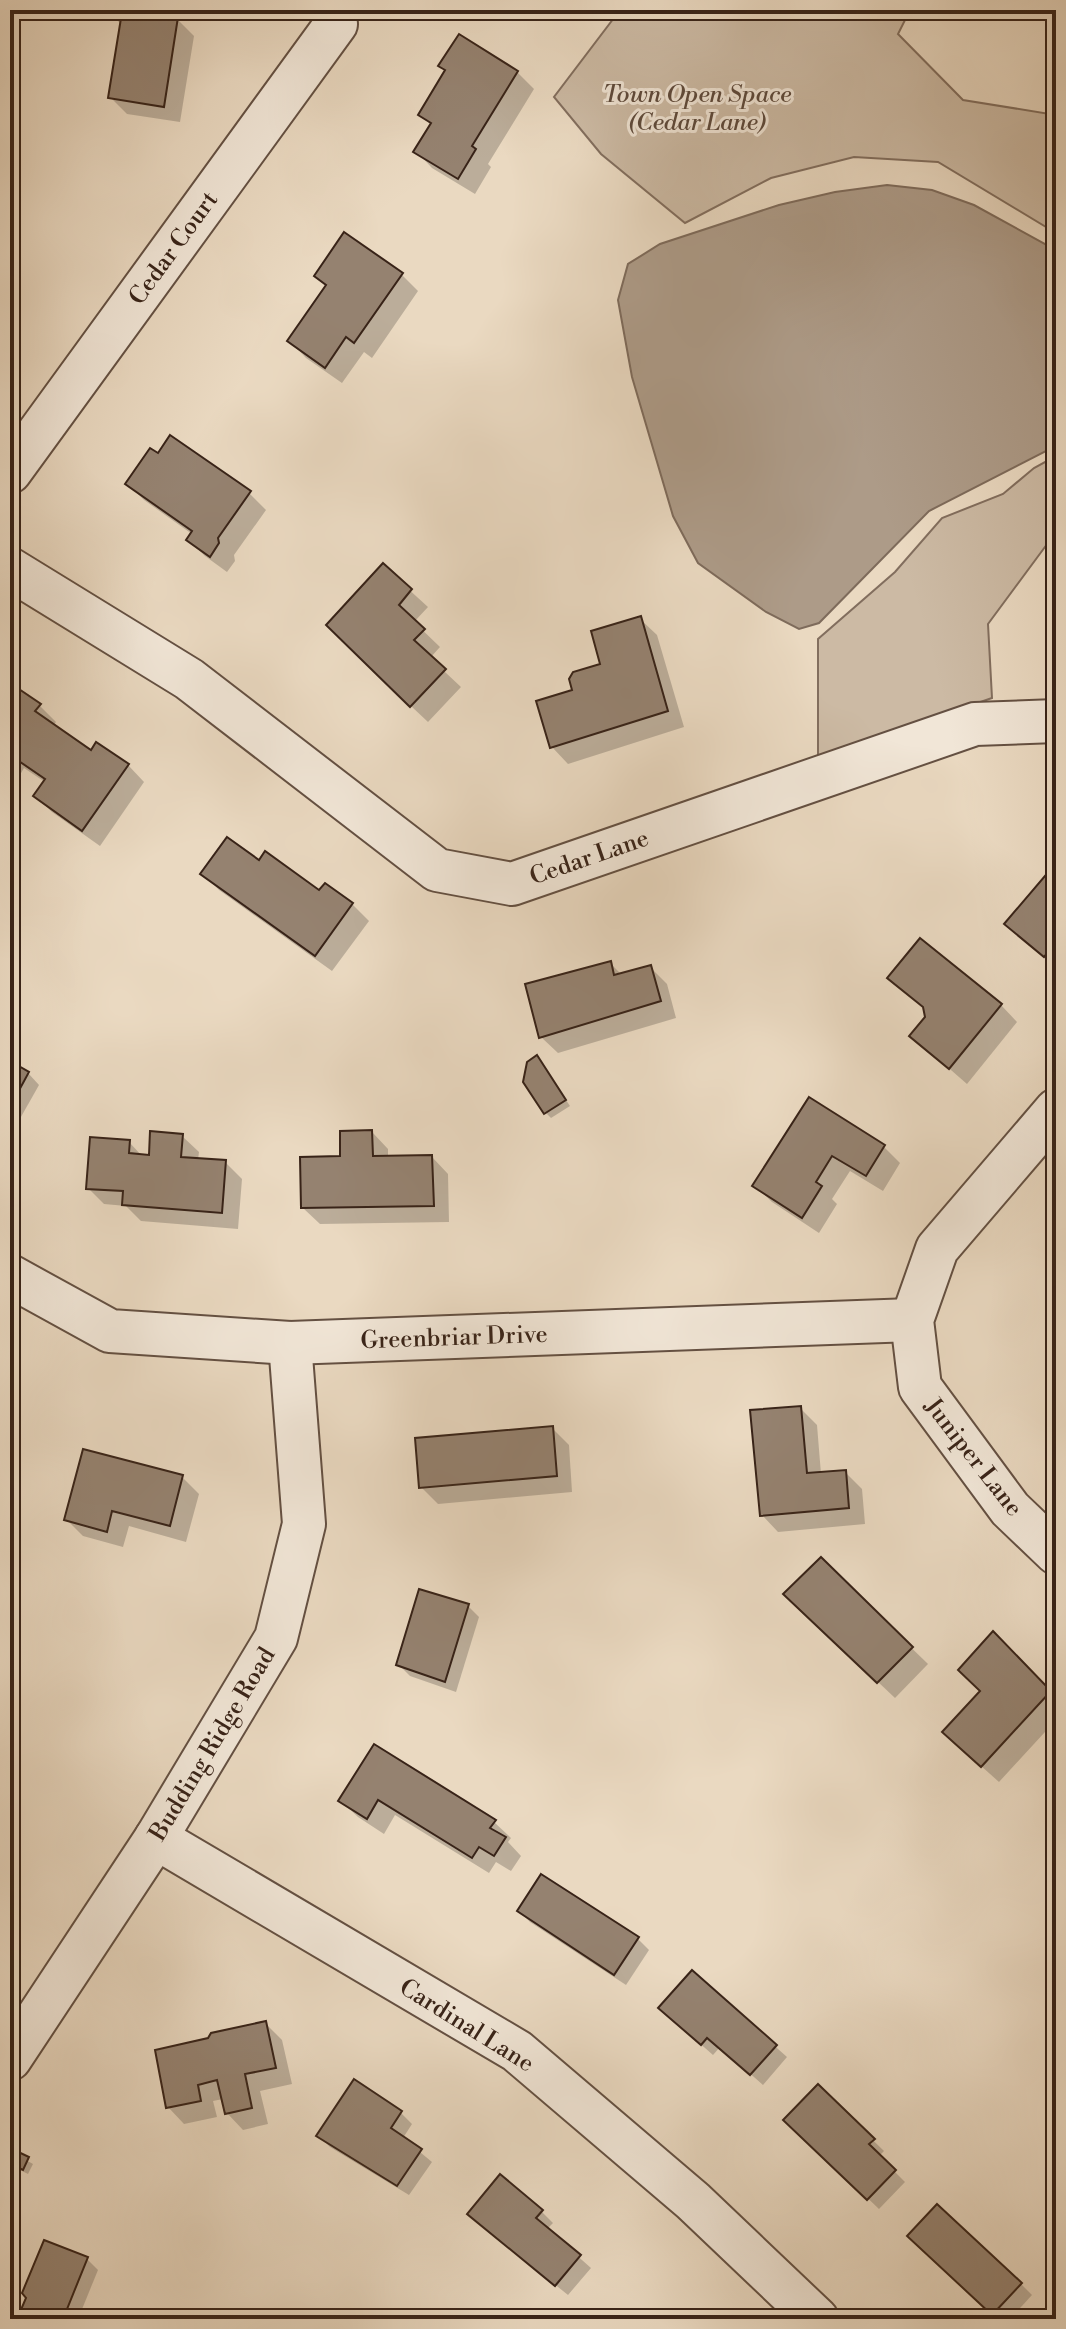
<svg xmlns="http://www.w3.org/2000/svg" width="1066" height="2329" font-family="'Libre Bodoni',serif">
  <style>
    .green { fill: #ccbaa4; stroke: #826e5e; stroke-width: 2 }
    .water { fill: #ad9b88; stroke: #7e6b5b; stroke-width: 2 }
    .shadow { fill: #0003 }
    .building { fill: #958270; stroke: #382318; stroke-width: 2 }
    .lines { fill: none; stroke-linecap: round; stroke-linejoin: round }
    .street-casing { stroke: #645042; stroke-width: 46 }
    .street { stroke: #f1e6d7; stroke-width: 42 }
    .labels { text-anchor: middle; stroke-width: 6; stroke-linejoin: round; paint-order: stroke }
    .park-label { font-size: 24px; font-style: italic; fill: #5d493b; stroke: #f1e6d7 }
    .street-label { font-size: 24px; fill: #382318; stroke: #f1e6d7 }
  </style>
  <rect width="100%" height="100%" fill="#ead9c1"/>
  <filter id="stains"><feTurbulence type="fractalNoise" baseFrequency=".0025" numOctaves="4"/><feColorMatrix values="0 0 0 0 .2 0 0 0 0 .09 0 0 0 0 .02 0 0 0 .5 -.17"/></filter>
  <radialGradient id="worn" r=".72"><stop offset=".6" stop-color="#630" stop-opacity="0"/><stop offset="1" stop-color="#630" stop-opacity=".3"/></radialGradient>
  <g class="green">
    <path d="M620,10H910L898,34L963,100L1056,115V233L938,162L854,157L771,178L685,223L601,154L554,97Z"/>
    <path d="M1056,456V532L988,624L992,698L818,758V639L895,572L942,518L1003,494L1034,468Z"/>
  </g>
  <path class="water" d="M887,185L932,190L974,205L1056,250V446L929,511L819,623L799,629L766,612L698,563L673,516L632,377L618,300L628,264L660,244L779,205L835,192Z"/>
  <g class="shadow">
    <path d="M107,10H169L168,18L177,19L194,36L180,122L127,114L110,97L122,25Z"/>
    <path d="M441,66L517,72L534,89L488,164L491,167L475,194L432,168L416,151L432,126L420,114L446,71Z"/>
    <path d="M402,275L418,291L372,358L364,352L342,383L306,358L290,341L328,287L316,276Z"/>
    <path d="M128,484L249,493L266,510L234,555L235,561L227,572L205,556L188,540L192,534L144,500Z"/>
    <path d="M383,566L428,607L414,622L440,647L430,658L461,687L428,722L377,674Z"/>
    <path d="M640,619L657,635L684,727L568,764L552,747L575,691L603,665Z"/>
    <path d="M10,685L39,705L56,722L53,726L91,753L128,765L144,782L100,846L52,812L35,796L45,782L24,768L17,780L10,775Z"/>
    <path d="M260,863L320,893L325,886L352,904L369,921L332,971L219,890L203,874Z"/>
    <path d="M1056,866V968L1007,924Z"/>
    <path d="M610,963L622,975L650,967L667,984L676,1018L558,1053L541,1037Z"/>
    <path d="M890,978L1001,1005L1017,1022L967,1084L912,1036L927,1017L926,1010Z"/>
    <path d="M537,1057L570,1106L551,1118L546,1113Z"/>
    <path d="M10,1064L28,1073L39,1085L17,1124L10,1120Z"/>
    <path d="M809,1100L884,1147L900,1163L883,1191L850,1171L832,1199L837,1204L819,1233L772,1202L755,1186Z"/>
    <path d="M372,1132L388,1149V1158L432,1157L448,1174L449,1222L320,1224L303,1208L342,1158Z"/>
    <path d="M182,1136L199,1152L198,1160L225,1162L242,1179L238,1229L141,1221L126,1206L104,1204L88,1188L129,1142L143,1157H151Z"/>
    <path d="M800,1408L817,1425L821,1474L845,1472L862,1489L865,1524L778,1532L762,1515Z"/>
    <path d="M552,1428L569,1445L572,1492L438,1504L421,1487Z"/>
    <path d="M182,1477L199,1494L186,1542L129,1526L123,1547L83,1536L67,1520Z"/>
    <path d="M821,1560L928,1664L895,1698L803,1611Z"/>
    <path d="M468,1606L479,1617L456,1692L410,1676L398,1664Z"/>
    <path d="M993,1634L1056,1698V1720L999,1782L961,1748L983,1691Z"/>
    <path d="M375,1747L494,1822L511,1838L508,1842L521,1856L511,1871L496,1862L489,1873L395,1815L384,1834L358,1817L341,1801Z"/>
    <path d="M10,1861L15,1866L10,1874Z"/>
    <path d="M542,1876L638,1939L649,1950L626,1985L530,1922L519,1911Z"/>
    <path d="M692,1972L787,2057L763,2085L720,2047L713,2055L672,2019Z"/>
    <path d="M265,2023L282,2040L292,2084L260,2091L268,2124L243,2130L227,2113L223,2099L213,2101L217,2117L184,2124L168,2107Z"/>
    <path d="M354,2082L401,2113L412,2124L403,2138L432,2162L409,2195L330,2147L319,2136Z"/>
    <path d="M818,2087L884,2151L879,2156L905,2182L879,2209L786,2120Z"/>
    <path d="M10,2151L33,2164L28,2174L10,2165Z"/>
    <path d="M542,2212L553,2223L547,2229L591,2268L568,2295L481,2225Z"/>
    <path d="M921,2247L1021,2284L1032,2295L1010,2319H998Z"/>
    <path d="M87,2259L98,2270L78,2319H19Z"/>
  </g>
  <g class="building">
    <path d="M105,10H150V13L178,17L164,107L108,98L122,12Z"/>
    <path d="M459,34L518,71L472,146L476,149L458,179L413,152L431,123L418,115L445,70L438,66Z"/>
    <path d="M344,232L403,273L354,343L346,337L325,368L287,341L326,285L314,276Z"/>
    <path d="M170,435L251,491L218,538L219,543L210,557L186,540L192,531L125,484L150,448L158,453Z"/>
    <path d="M383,563L412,589L399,605L425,629L414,640L446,669L410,707L326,625Z"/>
    <path d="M641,616L668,711L550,748L536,701L572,690L569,679L573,672L600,664L591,631Z"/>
    <path d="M10,683L41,704L35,711L91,750L96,742L129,764L82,831L33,796L45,779L10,755Z"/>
    <path d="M227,837L259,860L265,851L319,890L325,883L353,903L315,956L200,874Z"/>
    <path d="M1056,863V943L1044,957L1004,924Z"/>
    <path d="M920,938L1002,1004L949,1069L909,1036L925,1017L923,1007L887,978Z"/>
    <path d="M611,961L614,975L651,965L661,1001L539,1038L525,984Z"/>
    <path d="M537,1055L566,1100L544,1114L523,1082L527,1062Z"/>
    <path d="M10,1061L29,1072L10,1107Z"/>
    <path d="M809,1097L885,1145L866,1176L832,1156L816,1182L822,1186L802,1218L752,1186Z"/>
    <path d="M372,1130L373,1156L432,1155L434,1206L301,1208L300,1157L340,1156V1131Z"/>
    <path d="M150,1131L183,1134L181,1157L226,1160L222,1213L122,1205L123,1191L86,1189L90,1137L130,1140L129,1153L149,1155Z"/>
    <path d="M1051,1281H1056V1385Z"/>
    <path d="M801,1406L807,1473L846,1470L849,1508L760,1516L750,1410Z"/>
    <path d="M553,1426L557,1476L419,1488L415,1438Z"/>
    <path d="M83,1449L183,1475L170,1526L112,1511L107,1532L64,1520Z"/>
    <path d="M821,1557L913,1647L877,1683L783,1594Z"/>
    <path d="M419,1589L469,1604L445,1682L396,1665Z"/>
    <path d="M993,1631L1051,1691L981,1767L942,1732L980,1691L958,1670Z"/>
    <path d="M374,1744L496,1820L490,1828L506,1837L494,1856L479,1847L472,1858L378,1800L367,1819L338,1801Z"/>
    <path d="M541,1874L639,1937L614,1975L517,1911Z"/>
    <path d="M692,1970L777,2045L750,2075L707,2038L701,2045L658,2008Z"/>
    <path d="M266,2021L276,2068L245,2074L252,2108L225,2114L217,2080L198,2085L201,2101L166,2108L155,2050L208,2038L211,2033Z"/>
    <path d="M354,2079L402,2111L391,2128L422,2149L397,2186L316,2136Z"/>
    <path d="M818,2084L875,2139L869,2144L896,2170L867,2200L783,2120Z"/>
    <path d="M10,2148L29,2157L23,2170L10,2164Z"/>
    <path d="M500,2174L543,2210L536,2218L581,2255L555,2286L467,2214Z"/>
    <path d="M937,2204L1022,2283L992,2315L907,2236Z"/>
    <path d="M44,2240L88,2257L63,2319H17L26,2298L22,2293Z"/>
  </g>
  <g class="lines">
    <defs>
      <g id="street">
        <path d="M10,472L336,24"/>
        <path d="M10,569L189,679L437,870L512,884L975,724L1056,721"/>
        <path d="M1056,1110L937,1249L912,1320L920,1387L1010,1509L1056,1553"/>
        <path d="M10,1276L110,1331L290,1343L912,1320"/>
        <path d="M156,1838L517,2051L693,2201L817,2319"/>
        <path d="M10,2059L156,1838L276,1638L304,1524L290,1343"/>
      </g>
    </defs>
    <use href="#street" class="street-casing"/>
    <use href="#street" class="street"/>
  </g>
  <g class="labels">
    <g class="park-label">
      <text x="697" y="102">Town Open Space<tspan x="697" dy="28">(Cedar Lane)</tspan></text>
    </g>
    <g class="street-label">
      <text transform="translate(173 248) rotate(-54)" y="8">Cedar Court</text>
      <text transform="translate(589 857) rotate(-19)" y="8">Cedar Lane</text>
      <text transform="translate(454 1337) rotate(-2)" y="8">Greenbriar Drive</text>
      <text transform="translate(974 1457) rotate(52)" y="8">Juniper Lane</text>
      <text transform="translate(212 1744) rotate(-59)" y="8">Budding Ridge Road</text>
      <text transform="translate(467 2025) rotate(32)" y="8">Cardinal Lane</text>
    </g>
  </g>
  <rect width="1066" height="2329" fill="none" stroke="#ead9c1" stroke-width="40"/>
  <rect x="12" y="12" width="1042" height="2305" fill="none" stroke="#382318" stroke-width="4"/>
  <rect x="20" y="20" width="1026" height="2289" fill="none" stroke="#382318" stroke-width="2"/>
  <rect width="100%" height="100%" filter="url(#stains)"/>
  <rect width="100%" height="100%" fill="url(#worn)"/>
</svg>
